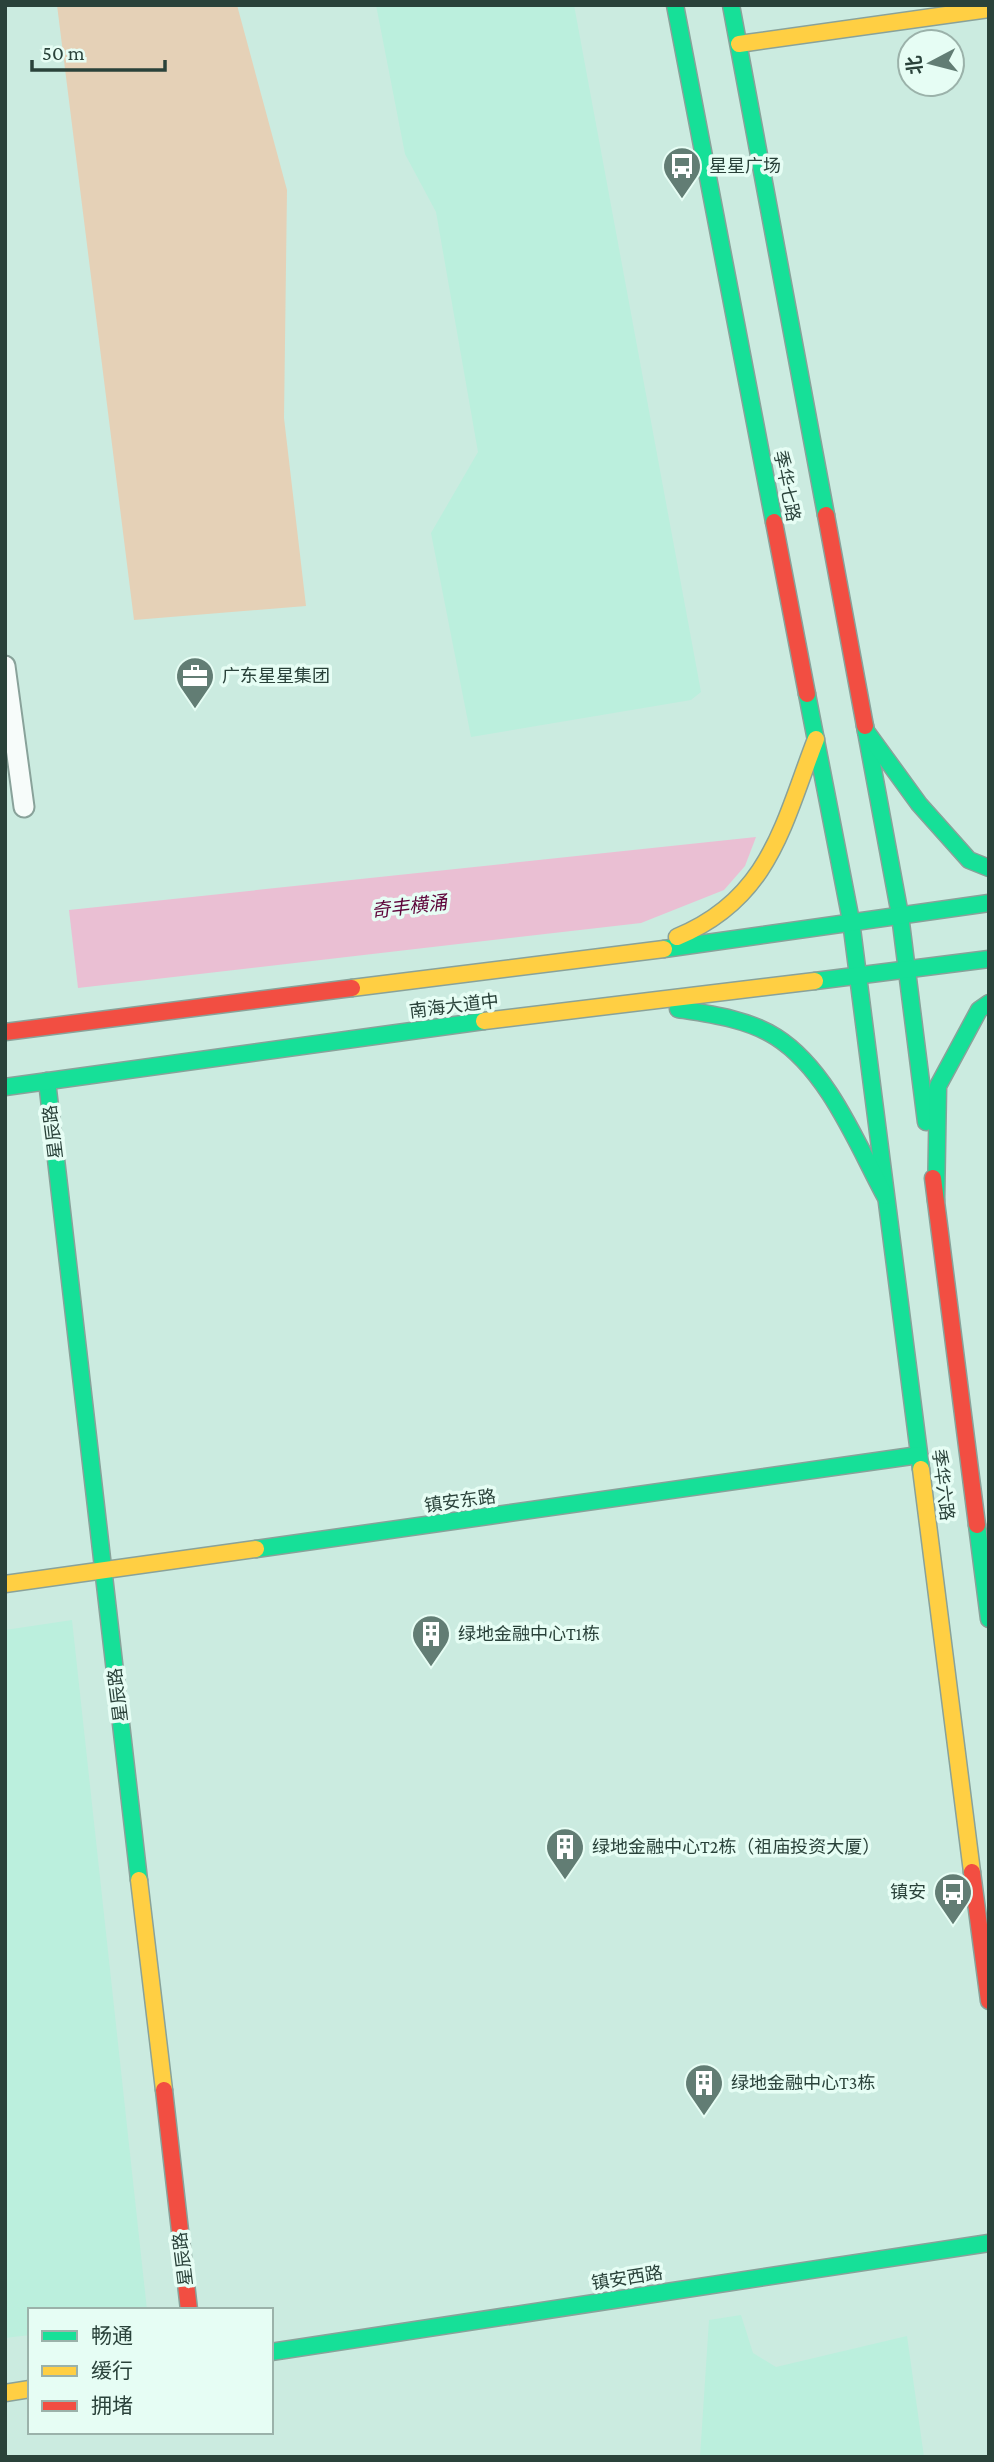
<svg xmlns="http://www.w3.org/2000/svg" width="994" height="2462" font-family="'Crimson Pro','Noto Sans SC',serif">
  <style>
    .built { fill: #bbefdd }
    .green { fill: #e5d1b7 }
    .water { fill: #eabfd3 }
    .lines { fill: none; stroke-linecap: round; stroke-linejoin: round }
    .street-casing { stroke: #89a29a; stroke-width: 23 }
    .fast-casing { stroke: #89a29a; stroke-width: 19 }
    .slow-casing { stroke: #89a29a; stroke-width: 19 }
    .jam-casing { stroke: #89a29a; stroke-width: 19 }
    .street { stroke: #f7fcfa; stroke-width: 19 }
    .fast { stroke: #16e098; stroke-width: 16 }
    .slow { stroke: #ffcf43; stroke-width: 16 }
    .jam { stroke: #f24e42; stroke-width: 16 }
    .labels { text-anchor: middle; stroke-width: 7; stroke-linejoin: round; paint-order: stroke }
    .poi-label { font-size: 18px; fill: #2a423a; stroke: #e6fdf4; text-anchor: start }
    .street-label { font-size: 18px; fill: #2a423a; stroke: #e6fdf4 }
    .water-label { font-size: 19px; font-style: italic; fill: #5d0339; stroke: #e6fdf4 }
  </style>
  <rect width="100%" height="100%" fill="#cbebe0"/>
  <g class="built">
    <path d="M376,5H574L701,692L691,700L471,737L431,533L478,452L436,212L405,154Z"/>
    <path d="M72,1620L147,2310H30V2335L5,2338V1630Z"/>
    <path d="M741,2315L753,2353L776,2367L907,2336L924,2457H700L709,2320Z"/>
  </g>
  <path class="green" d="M57,5H237L287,190L284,418L306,606L134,620Z"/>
  <path class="water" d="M756,837L745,866L724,890L641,923L78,988L69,910Z"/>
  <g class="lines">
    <defs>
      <path id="street" d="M5,666L24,807"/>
      <g id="fast">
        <path d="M675,5L774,522"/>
        <path d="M731,5L826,515"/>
        <path d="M807,694L851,921L921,1469"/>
        <path d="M865,726L900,915L926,1122"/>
        <path d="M866,731L919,804L969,860L989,868"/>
        <path d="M664,949L989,903"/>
        <path d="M815,981L989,959"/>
        <path d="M678,1009C710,1014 748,1019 776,1037C828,1070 857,1144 885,1196"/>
        <path d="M47,1081L139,1880"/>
        <path d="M5,1087L484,1021"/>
        <path d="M936,1201L938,1086L979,1010L989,1003"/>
        <path d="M977,1525L989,1619"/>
        <path d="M256,1549L919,1455"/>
        <path d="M271,2352L989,2243"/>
      </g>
      <g id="slow">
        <path d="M739,44L989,9"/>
        <path d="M677,937C770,899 783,824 816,739"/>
        <path d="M352,988L664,949"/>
        <path d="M484,1021L815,981"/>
        <path d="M921,1469L972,1872"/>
        <path d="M5,1584L256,1549"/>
        <path d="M139,1880L164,2090"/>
        <path d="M5,2393L30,2389"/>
      </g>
      <g id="jam">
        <path d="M826,515L865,726"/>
        <path d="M774,522L807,694"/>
        <path d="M5,1032L352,988"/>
        <path d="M933,1178L977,1525"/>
        <path d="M972,1872L989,2001"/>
        <path d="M164,2090L189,2310"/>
      </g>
    </defs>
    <use href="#street" class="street-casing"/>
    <use href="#fast" class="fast-casing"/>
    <use href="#slow" class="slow-casing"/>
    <use href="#jam" class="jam-casing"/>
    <use href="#street" class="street"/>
    <use href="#fast" class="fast"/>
    <use href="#slow" class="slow"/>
    <use href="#jam" class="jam"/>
  </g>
  <defs>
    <symbol id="bus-pin" viewBox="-11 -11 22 30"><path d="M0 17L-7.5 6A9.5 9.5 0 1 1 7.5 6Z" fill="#627d74" stroke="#e6fdf4"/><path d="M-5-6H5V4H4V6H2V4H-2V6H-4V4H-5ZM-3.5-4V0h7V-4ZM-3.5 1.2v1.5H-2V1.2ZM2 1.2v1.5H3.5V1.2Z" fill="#fff"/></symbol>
    <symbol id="office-pin" viewBox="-11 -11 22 30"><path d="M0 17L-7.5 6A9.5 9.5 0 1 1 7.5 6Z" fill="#627d74" stroke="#e6fdf4"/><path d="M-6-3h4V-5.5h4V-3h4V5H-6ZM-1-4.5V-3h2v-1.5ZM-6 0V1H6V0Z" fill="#fff"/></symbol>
    <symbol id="building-pin" viewBox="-11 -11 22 30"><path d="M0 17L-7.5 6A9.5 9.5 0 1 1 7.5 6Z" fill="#627d74" stroke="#e6fdf4"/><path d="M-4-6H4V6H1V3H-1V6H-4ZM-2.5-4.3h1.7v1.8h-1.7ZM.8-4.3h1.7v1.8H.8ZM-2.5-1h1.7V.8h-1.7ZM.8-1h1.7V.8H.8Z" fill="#fff"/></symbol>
  </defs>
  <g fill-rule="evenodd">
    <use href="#bus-pin" x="660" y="144" width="44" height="60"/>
    <use href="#office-pin" x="173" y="654" width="44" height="60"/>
    <use href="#building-pin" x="409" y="1612" width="44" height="60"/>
    <use href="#building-pin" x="543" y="1825" width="44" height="60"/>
    <use href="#bus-pin" x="931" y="1870" width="44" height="60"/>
    <use href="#building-pin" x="682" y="2061" width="44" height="60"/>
  </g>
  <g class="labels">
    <g class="poi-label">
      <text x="709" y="172">星星广场</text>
      <text x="222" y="682">广东星星集团</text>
      <text x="458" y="1640">绿地金融中心T1栋</text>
      <text x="592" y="1853">绿地金融中心T2栋（祖庙投资大厦）</text>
      <text x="926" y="1898" text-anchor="end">镇安</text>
      <text x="731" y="2089">绿地金融中心T3栋</text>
    </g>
    <g class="street-label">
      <text transform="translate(787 486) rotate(79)" y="6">季华七路</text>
      <text transform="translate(454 1006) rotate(-7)" y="6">南海大道中</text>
      <text transform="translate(53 1132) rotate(-97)" y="6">星辰路</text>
      <text transform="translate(943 1485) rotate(83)" y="6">季华六路</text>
      <text transform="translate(460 1501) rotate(-8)" y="6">镇安东路</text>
      <text transform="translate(118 1695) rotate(-97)" y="6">星辰路</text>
      <text transform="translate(183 2259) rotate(-97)" y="6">星辰路</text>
      <text transform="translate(627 2278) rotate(-9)" y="6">镇安西路</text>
    </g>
    <g class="water-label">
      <text transform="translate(409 906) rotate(-7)" y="7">奇丰横涌</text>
    </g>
  </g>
  <rect width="994" height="2462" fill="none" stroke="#2a423a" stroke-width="14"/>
  <rect x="28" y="2308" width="245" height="126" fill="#e6fdf4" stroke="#9bb2aa" stroke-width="2"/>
  <rect x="42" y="2331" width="35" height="10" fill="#16e098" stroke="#9bb2aa" stroke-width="2"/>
  <text x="91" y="2343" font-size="21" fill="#2a423a">畅通</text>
  <rect x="42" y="2366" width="35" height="10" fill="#ffcf43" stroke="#9bb2aa" stroke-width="2"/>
  <text x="91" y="2378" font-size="21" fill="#2a423a">缓行</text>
  <rect x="42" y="2401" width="35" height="10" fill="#f24e42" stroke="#9bb2aa" stroke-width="2"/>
  <text x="91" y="2413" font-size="21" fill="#2a423a">拥堵</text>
  <g transform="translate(931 63) rotate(263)"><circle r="33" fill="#e6fdf4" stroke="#9bb2aa" stroke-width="2"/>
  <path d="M0-5L12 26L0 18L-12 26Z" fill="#627d74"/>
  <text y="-10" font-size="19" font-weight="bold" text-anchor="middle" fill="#2a423a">北</text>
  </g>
  <path d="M32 60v10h133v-10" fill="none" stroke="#2a423a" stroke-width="3.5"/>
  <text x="42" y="60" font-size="21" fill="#2a423a" stroke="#e6fdf4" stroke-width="5" paint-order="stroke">50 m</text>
</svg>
